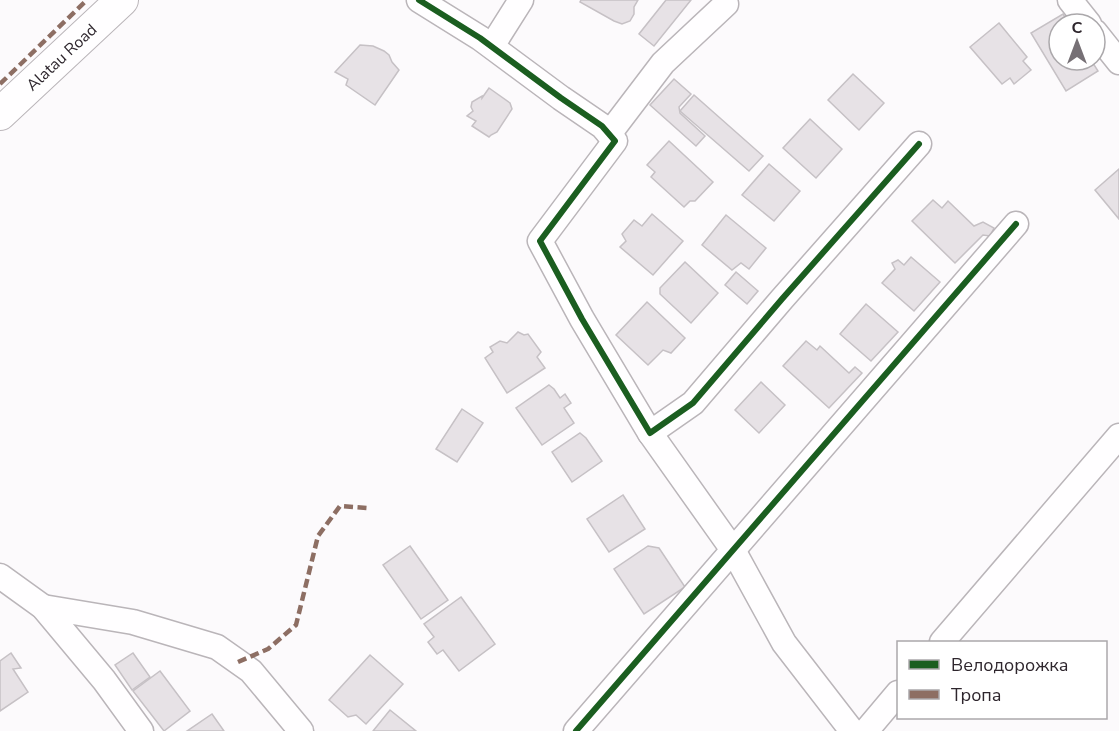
<svg xmlns="http://www.w3.org/2000/svg" width="1119" height="731" font-family="'Nunito Sans',sans-serif">
  <style>
    .building { fill: #e7e2e6; stroke: #c6c1c5; stroke-width: 1.5 }
    .lines { fill: none; stroke-linecap: round; stroke-linejoin: round }
    .minor-casing { stroke: #bab5b9; stroke-width: 27 }
    .major-casing { stroke: #bab5b9; stroke-width: 34 }
    .minor { stroke: #fffeff; stroke-width: 24 }
    .major { stroke: #fffeff; stroke-width: 32 }
    .quiet { stroke: #8d6e63; stroke-width: 4.5; stroke-dasharray: 9 4.5; stroke-linecap: butt }
    .cycleway-casing { stroke: #fff; stroke-width: 10 }
    .cycleway { stroke: #1b5e20; stroke-width: 6 }
    .labels { text-anchor: middle; stroke-width: 4.5; stroke-linejoin: round; paint-order: stroke }
    .street-label { font-size: 16px; fill: #2e262d; stroke: #fff }
  </style>
  <rect width="100%" height="100%" fill="#fcfafc"/>
  <g class="building">
    <path d="M581,0H638L634,7V14L630,21L622,24L614,21L580,2Z"/>
    <path d="M666,0H691L654,46L639,34Z"/>
    <path d="M1063,14L1069,24H1059V60H1091L1098,71L1066,91L1031,33Z"/>
    <path d="M999,23L1027,57L1023,61L1031,70L1014,84L1010,78L1002,84L970,47Z"/>
    <path d="M360,45L373,46L384,51L389,55L392,62L399,70L375,105L346,85L348,79L335,72Z"/>
    <path d="M853,74L884,103L859,130L828,100Z"/>
    <path d="M674,79L691,94L679,107L680,113L705,136L696,146L650,105Z"/>
    <path d="M489,88L510,103L512,109L497,132L491,135L489,137L472,126L476,121L467,116L473,111L471,107L472,102L482,96V98Z"/>
    <path d="M694,95L763,156L749,171L680,111Z"/>
    <path d="M810,119L842,149L816,178L783,148Z"/>
    <path d="M669,141L713,182L695,201H690L684,207L651,177L655,172L647,165Z"/>
    <path d="M769,164L800,191L774,221L742,195Z"/>
    <path d="M1119,169V219L1095,190Z"/>
    <path d="M933,200L942,208L948,201L974,226L983,222L994,228L990,236L983,235L955,263L912,221Z"/>
    <path d="M652,214L683,241L653,275L620,247L626,241L622,234L634,220L642,226Z"/>
    <path d="M726,215L766,248L749,269L741,263L732,270L702,245Z"/>
    <path d="M911,257L940,282L914,311L882,283L895,269L892,263L898,260L904,265Z"/>
    <path d="M685,262L718,293L691,323L660,294V288Z"/>
    <path d="M736,272L758,291L747,304L725,285Z"/>
    <path d="M647,302L685,338L671,353L663,350L648,365L616,335Z"/>
    <path d="M866,304L898,332L871,361L840,334Z"/>
    <path d="M518,332L524,335L528,334L541,352L537,357L545,368L507,393L485,358L493,352L490,347L500,341L507,343Z"/>
    <path d="M806,341L817,350L820,346L849,373L855,367L862,373L829,408L783,366Z"/>
    <path d="M761,382L785,405L759,433L735,410Z"/>
    <path d="M549,385L554,389L560,398L565,394L571,403L564,408L574,423L542,445L516,408Z"/>
    <path d="M462,409L483,423L457,462L436,449Z"/>
    <path d="M580,433L586,438L602,461L572,482L552,452Z"/>
    <path d="M623,495L645,529L609,552L587,519Z"/>
    <path d="M410,546L448,600L421,619L383,565Z"/>
    <path d="M648,546L659,548L685,587L644,614L614,569Z"/>
    <path d="M461,597L495,644L459,671L443,650L437,654L428,642L434,637L424,624Z"/>
    <path d="M11,653L21,668L13,669L28,692L0,711V661Z"/>
    <path d="M133,653L150,677L132,690L115,665Z"/>
    <path d="M370,655L403,684L366,724L356,715L348,717L329,700Z"/>
    <path d="M160,671L190,711L164,731L133,691Z"/>
    <path d="M390,710L416,731H373Z"/>
    <path d="M212,714L224,731H187Z"/>
  </g>
  <g class="lines">
    <defs>
      <g id="minor">
        <path d="M419,0L480,38L561,98L602,126L615,141L540,241L582,319L650,433L693,403L782,299L919,144"/>
        <path d="M1070,0L1089,24"/>
        <path d="M1095,32L1119,62"/>
        <path d="M492,46L521,0"/>
        <path d="M609,134L663,63L726,4"/>
        <path d="M650,433L733,550L784,643L852,731"/>
        <path d="M0,576L43,607L104,680L141,731"/>
        <path d="M43,607L133,622L217,647L251,671L301,731"/>
        <path d="M942,642L1119,436"/>
        <path d="M576,731L1016,224"/>
        <path d="M866,731L898,693"/>
      </g>
      <path id="major" d="M0,114L122,0"/>
    </defs>
    <use href="#minor" class="minor-casing"/>
    <use href="#major" class="major-casing"/>
    <use href="#minor" class="minor"/>
    <use href="#major" class="major"/>
    <g class="quiet">
      <path d="M0,84L87,0"/>
      <path d="M238,662L268,649L296,625L318,536L340,506L368,508"/>
    </g>
    <defs>
      <g id="cycleway">
        <path d="M419,0L480,38L561,98L602,126L615,141L540,241L582,319L650,433L693,403L782,299L919,144"/>
        <path d="M576,731L1016,224"/>
      </g>
    </defs>
    <use href="#cycleway" class="cycleway-casing"/>
    <use href="#cycleway" class="cycleway"/>
  </g>
  <g class="labels">
    <g class="street-label">
      <text transform="translate(61 57) rotate(-43)" y="6">Alatau Road</text>
    </g>
  </g>
  <rect x="897" y="641" width="210" height="78" fill="#ffffff" stroke="#aba8ab" stroke-width="1.5"/>
  <rect x="909" y="660" width="30" height="9" fill="#1b5e20" stroke="#aba8ab" stroke-width="1.5"/>
  <text x="951" y="671" font-size="18" fill="#2e262d">Велодорожка</text>
  <rect x="909" y="690" width="30" height="9" fill="#8d6e63" stroke="#aba8ab" stroke-width="1.5"/>
  <text x="951" y="701" font-size="18" fill="#2e262d">Тропа</text>
  <g transform="translate(1077 42)"><circle r="28" fill="#ffffff" stroke="#aba8ab" stroke-width="1.5"/>
  <path d="M0-4.5L10 22L0 15L-10 22Z" fill="#767075"/>
  <text y="-9" font-size="16" font-weight="bold" text-anchor="middle" fill="#2e262d">С</text>
  </g>
</svg>
